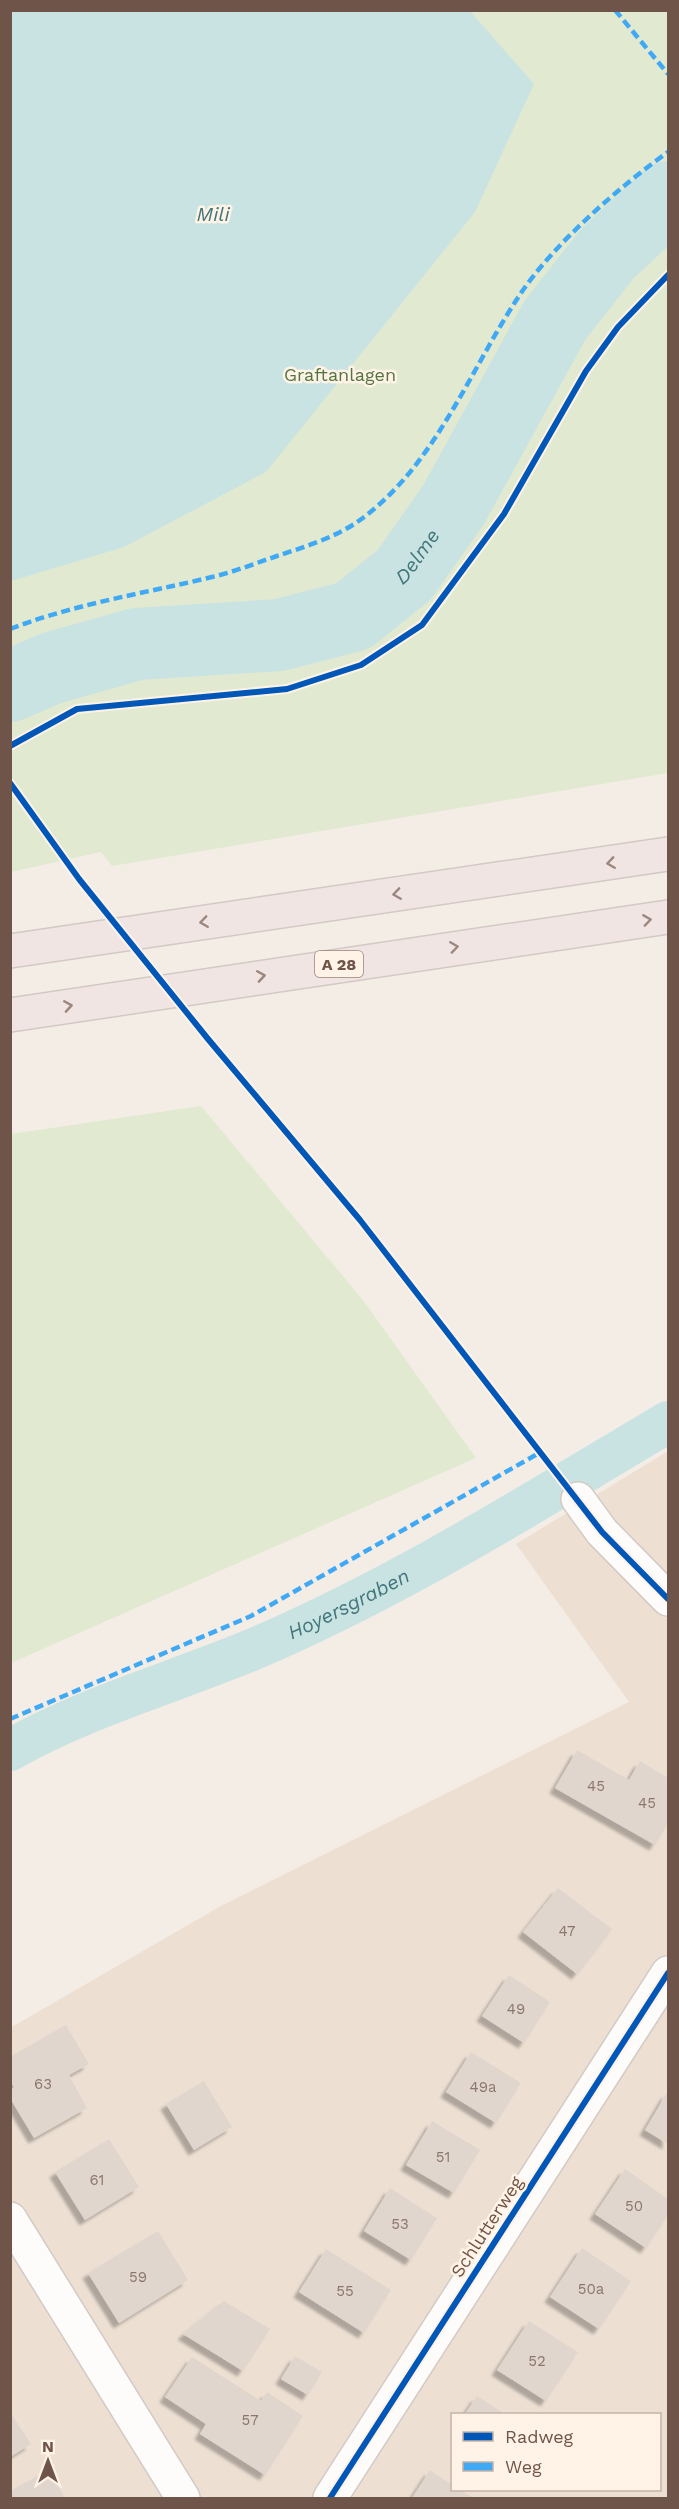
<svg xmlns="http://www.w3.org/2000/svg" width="679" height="2509" font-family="'Work Sans',sans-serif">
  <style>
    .residential { fill: #ede0d3; fill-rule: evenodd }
    .green { fill: #e1e9d1 }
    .water { fill: #c9e3e3 }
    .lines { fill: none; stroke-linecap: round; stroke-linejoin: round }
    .canal { stroke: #c9e3e3; stroke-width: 42 }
    .river { stroke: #c9e3e3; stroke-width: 72 }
    .building { fill: #e0d6ce; filter: url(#shadow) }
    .minor-casing { stroke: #d2cac4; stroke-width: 36 }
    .motorway-casing { stroke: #d3c9c4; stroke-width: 36 }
    .minor { stroke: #fdfcfb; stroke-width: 33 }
    .motorway { stroke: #f0e5e3; stroke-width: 33 }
    .quiet { stroke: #3fa9f5; stroke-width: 4.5; stroke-dasharray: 9 4.5; stroke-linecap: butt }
    .cycleway-casing { stroke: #fef3e6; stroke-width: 10 }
    .cycleway { stroke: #0057b8; stroke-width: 6 }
    .oneway { stroke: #9c877f }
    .labels { text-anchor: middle; stroke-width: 5; stroke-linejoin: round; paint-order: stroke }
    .number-label { font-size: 15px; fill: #8d766c }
    .shield { fill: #fef3e6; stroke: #9a8478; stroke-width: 1.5 }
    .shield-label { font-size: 16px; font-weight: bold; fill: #6f5449 }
    .park-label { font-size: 18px; fill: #547542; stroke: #fef3e6 }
    .street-label { font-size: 18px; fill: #6f5449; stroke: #fef3e6 }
    .water-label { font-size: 20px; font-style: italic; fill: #42767b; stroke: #fef3e6 }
  </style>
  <defs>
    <filter id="shadow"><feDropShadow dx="-5.5" dy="5.5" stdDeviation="1.5" flood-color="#0004"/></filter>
  </defs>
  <rect width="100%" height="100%" fill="#f4ede6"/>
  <path class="residential" d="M668,1451V2498H11L10,2028L219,1907L629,1702L516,1544ZM452,2414H660V2490H452Z"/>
  <g class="green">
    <path d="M10,11H668V773L112,866L101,852L11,872Z"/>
    <path d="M201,1106L363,1300L476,1458L11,1663V1134Z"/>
  </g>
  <path class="water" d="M11,10L470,11L534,84L475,212L266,472L124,547L11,581Z"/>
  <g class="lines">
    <path class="canal" id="s1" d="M10,1750C86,1707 169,1684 249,1651C396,1589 532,1503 668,1422"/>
    <path class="river" id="s2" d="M10,686L52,668L137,644L279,635L353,616L404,575L454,504L555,320L607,254L668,197"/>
  </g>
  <g class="building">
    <path d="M577,1750L629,1780L640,1761L668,1778V1823L655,1845L555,1788Z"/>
    <path d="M558,1888L612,1929L577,1974L523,1932Z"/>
    <path d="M509,1975L550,2002L524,2043L482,2016Z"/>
    <path d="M66,2025L89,2064L69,2075L87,2108L34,2138L10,2098V2090L14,2087L10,2081V2057Z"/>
    <path d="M471,2052L521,2083L496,2123L446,2092Z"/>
    <path d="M204,2081L232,2127L194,2150L166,2104Z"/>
    <path d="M668,2091V2144L645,2130Z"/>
    <path d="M432,2121L480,2150L454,2193L406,2165Z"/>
    <path d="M109,2139L139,2187L85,2220L55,2172Z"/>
    <path d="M625,2169L668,2199V2215L646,2248L595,2214Z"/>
    <path d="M390,2188L437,2218L411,2260L364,2231Z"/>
    <path d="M158,2231L188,2280L119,2323L88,2273Z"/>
    <path d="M582,2248L631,2281L599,2329L550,2297Z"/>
    <path d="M326,2249L391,2290L364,2333L299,2292Z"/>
    <path d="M224,2301L270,2329L243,2371L183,2334Z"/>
    <path d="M529,2321L578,2352L546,2401L497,2370Z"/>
    <path d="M295,2356L322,2372L308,2395L281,2379Z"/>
    <path d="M192,2357L261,2401L267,2392L303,2416L265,2475L200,2434L206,2424L165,2397Z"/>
    <path d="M477,2396L505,2414H465Z"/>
    <path d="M10,2412L31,2444L10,2457Z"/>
    <path d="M49,2470L65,2498H10V2491Z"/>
    <path d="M430,2470L452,2485V2490H460L474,2498H412Z"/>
  </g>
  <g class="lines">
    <defs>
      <g id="minor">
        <path d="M578,1499L602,1532L668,1599"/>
        <path d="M10,2219L183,2498"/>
        <path d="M330,2498L668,1973"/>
      </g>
      <g id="motorway">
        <path d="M10,951L668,854"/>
        <path d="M10,1015L668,917"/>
      </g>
    </defs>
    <use href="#minor" class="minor-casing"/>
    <use href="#motorway" class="motorway-casing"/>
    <use href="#minor" class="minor"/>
    <use href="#motorway" class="motorway"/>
    <g class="quiet">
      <path d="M615,10L668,74"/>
      <path d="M10,629C78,603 142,594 212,577C234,572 256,563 277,556C304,547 337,537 360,520C436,465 470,369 521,293C555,243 619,187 668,152"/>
      <path d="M10,1719L251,1616L541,1452"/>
    </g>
    <defs>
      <g id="cycleway">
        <path d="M10,746L77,709L287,689L361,665L422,625L504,514L586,371L618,327L668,275"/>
        <path d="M10,783L79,879L208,1039L360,1220L602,1532L668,1599"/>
        <path d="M330,2498L668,1973"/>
      </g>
    </defs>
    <use href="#cycleway" class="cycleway-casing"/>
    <use href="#cycleway" class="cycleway"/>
  </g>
  <defs><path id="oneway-chevron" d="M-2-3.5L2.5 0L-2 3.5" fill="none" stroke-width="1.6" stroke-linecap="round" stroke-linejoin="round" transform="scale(1.5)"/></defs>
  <g class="oneway">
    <use href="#oneway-chevron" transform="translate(611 863) rotate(172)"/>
    <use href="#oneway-chevron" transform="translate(397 894) rotate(172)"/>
    <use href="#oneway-chevron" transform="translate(647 920) rotate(-8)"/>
    <use href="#oneway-chevron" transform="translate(204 922) rotate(172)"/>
    <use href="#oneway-chevron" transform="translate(454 947) rotate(-8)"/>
    <use href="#oneway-chevron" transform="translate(261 976) rotate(-9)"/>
    <use href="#oneway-chevron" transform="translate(68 1006) rotate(-9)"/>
  </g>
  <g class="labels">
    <g class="number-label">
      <text x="596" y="1791">45</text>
      <text x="647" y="1808">45</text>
      <text x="567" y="1936">47</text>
      <text x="516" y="2014">49</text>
      <text x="43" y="2089">63</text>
      <text x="483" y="2092">49a</text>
      <text x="443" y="2162">51</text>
      <text x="97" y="2185">61</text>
      <text x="634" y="2211">50</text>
      <text x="400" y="2229">53</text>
      <text x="138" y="2282">59</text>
      <text x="591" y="2294">50a</text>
      <text x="345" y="2296">55</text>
      <text x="537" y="2366">52</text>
      <text x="250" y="2425">57</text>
    </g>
    <rect class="shield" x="315" y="951" width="48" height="26" rx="4.5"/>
    <g class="shield-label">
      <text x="339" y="970">A 28</text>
    </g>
    <g class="park-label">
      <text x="340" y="381">Graftanlagen</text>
    </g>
    <g class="street-label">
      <text transform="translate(487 2227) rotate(-57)" y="6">Schlutterweg</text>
    </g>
    <g class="water-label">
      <text x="213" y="221">Mili</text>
      <text dy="7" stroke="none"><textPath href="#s2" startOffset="441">Delme</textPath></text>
      <text dy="7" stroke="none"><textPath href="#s1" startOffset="369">Hoyersgraben</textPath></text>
    </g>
  </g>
  <rect width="679" height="2509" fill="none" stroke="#6f5449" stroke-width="24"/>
  <rect x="451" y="2413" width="210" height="78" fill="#fef3e6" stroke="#c5b3a7" stroke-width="1.5"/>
  <rect x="463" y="2432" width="30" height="9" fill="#0057b8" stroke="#c5b3a7" stroke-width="1.5"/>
  <text x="505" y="2443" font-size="18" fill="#6f5449">Radweg</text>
  <rect x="463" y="2462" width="30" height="9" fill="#3fa9f5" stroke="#c5b3a7" stroke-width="1.5"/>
  <text x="505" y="2473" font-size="18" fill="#6f5449">Weg</text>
  <g transform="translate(48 2461)" stroke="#fef3e6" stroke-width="4.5" paint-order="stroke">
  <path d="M0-4.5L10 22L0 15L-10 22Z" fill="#6f5449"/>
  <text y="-9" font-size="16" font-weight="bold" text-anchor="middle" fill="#6f5449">N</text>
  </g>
</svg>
